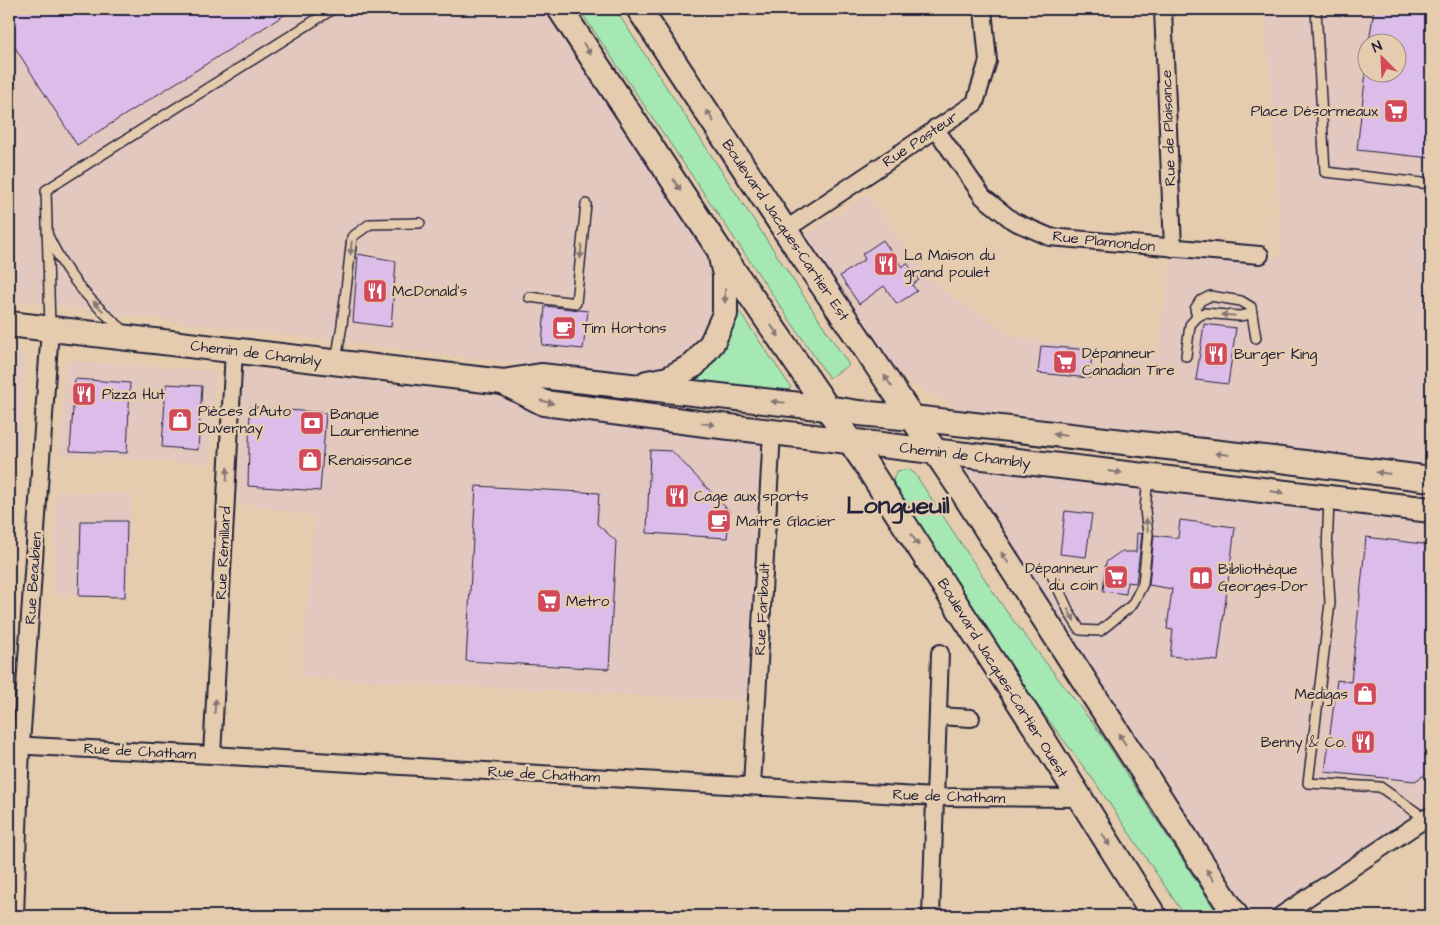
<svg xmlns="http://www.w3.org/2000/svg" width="1440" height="925" font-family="'Architects Daughter',sans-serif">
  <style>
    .built { fill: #e3c8c0; fill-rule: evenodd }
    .green { fill: #a5e8b3; stroke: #648577 }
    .building { fill: #dcbdea; stroke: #22223b }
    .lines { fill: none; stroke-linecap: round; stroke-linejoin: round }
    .lane-casing { stroke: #22223b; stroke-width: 12 }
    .street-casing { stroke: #22223b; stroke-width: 20 }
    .secondary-casing { stroke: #22223b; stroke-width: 28 }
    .lane { stroke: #e6ccae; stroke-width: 9 }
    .street { stroke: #e6ccae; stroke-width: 16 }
    .secondary { stroke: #e6ccae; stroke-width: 24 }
    .oneway { fill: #847774 }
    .labels { text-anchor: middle; stroke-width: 5; stroke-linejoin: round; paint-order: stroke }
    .poi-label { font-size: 15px; fill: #22223b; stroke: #e6ccae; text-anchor: start }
    .street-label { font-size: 15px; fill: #22223b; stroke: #e6ccae }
    .town-label { font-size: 25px; font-weight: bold; fill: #22223b; stroke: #e6ccae }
  </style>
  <rect width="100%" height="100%" fill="#e6ccae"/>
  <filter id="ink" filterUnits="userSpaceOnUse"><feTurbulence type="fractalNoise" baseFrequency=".02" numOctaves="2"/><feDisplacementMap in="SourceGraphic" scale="10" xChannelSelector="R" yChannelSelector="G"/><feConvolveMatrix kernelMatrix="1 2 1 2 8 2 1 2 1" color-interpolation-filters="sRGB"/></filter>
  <g filter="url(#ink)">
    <g class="built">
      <path d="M9,9H543L697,241L705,256L715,281L716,309L708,335L691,358L641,379L9,300Z"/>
      <path d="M1265,9H1431V479L966,413L918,387L887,364L805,235L868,195L912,257L944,291L1017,338L1158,355L1173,248L1282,257ZM1368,42H1398V72H1368Z"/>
      <path d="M9,352L26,353L19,454L9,453Z"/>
      <path d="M66,361L216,371L210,464L60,454Z"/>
      <path d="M243,367L505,397L540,415L765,443L749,701L301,677L315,516L237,502Z"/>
      <path d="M980,456L1431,510V815L1280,916H1236L964,494L967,469Z"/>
      <path d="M56,492L132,494L128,596L52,594Z"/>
    </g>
    <g class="green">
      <path d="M579,9H615L849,365L829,378Z"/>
      <path d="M732,309L738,310L791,387L786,393L679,383Z"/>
      <path d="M909,469L915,474L1006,611L1101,734L1219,916H1185L1095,782L1029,694L896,490L893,480L897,471Z"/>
    </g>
    <g class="building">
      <path d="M9,9H294L77,145L9,38Z"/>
      <path d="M1374,9H1431V158L1357,150L1366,72H1398V42H1369Z"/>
      <path d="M883,240L902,267L907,263L919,280L912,285L917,291L897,304L884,286L859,304L840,276L865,259L862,254Z"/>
      <path d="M358,254L396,261L391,327L353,322Z"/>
      <path d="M545,306L588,311L583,349L542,345Z"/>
      <path d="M1204,324L1236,328L1228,384L1196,380Z"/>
      <path d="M1041,346L1092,350L1090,378L1038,373Z"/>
      <path d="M75,379L130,383L127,453L70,451Z"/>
      <path d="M166,384L202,386L198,450L162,447Z"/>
      <path d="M250,407L326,413L320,491L248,486Z"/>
      <path d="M650,450L672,451L730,512L727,538L647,533Z"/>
      <path d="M476,486L599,493L597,524L616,541L609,669L466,661Z"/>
      <path d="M1065,511L1092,514L1086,557L1060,554Z"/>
      <path d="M1180,520L1235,527L1218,661L1170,656L1173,630L1167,629L1172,589L1149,585L1154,535L1178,538Z"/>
      <path d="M81,521H127L125,597L79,596Z"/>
      <path d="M1137,533L1142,534L1136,583L1127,582L1126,594L1103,591L1106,562L1120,552H1136Z"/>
      <path d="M1366,537L1431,545V771L1415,781L1325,772L1337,680L1351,682Z"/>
    </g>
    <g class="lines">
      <defs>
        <g id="lane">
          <path d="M1316,9L1325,172L1431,184"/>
          <path d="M48,236C54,248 60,260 67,270C83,294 104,314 126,332"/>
          <path d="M529,297L576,303L586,204"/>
          <path d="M1197,317L1195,309L1200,301L1210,296L1241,301L1251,307L1252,314"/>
          <path d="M50,327L46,190L333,9"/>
          <path d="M1186,356L1190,325L1197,317L1204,313L1239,316L1252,314L1256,338"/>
          <path d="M336,361L342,325L352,237L370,224L420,223"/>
          <path d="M1329,498L1327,553L1330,603L1308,783L1380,787L1426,819"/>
          <path d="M1050,571L1070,614L1080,630L1100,631L1132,605L1143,584L1148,534L1145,510L1148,477"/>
        </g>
        <g id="street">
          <path d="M1163,9L1173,248"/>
          <path d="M935,128L983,197L1013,221L1050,237L1260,255"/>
          <path d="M785,230L975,103L988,61L983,9"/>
          <path d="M938,716L971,718"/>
          <path d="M9,745L212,755L935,797L1080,798"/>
          <path d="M212,755L234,351"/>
          <path d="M752,786L772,432"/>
          <path d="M15,916L21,745L50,329"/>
          <path d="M931,916L940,653"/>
          <path d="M1280,916L1431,815"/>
        </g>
        <g id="secondary">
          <path d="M560,9L718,248L863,460L1041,736L1154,916"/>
          <path d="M639,9L785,230L964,494L1236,916"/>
          <path d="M9,324L503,382L541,376L827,408L859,413L913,418L1273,459L1431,479"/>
          <path d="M503,382L544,403L713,425L1431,510"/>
          <path d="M647,383L668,379L694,365L712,343L725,314V275L721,257"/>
        </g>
      </defs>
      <use href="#lane" class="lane-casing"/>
      <use href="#street" class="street-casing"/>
      <use href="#secondary" class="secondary-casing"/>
      <use href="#lane" class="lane"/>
      <use href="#street" class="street"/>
      <use href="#secondary" class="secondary"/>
    </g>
    <defs><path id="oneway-solid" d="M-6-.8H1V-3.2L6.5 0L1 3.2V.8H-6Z" transform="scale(1.25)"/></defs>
    <g class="oneway">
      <use href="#oneway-solid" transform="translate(587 49) rotate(57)"/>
      <use href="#oneway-solid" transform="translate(710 116) rotate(-123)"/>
      <use href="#oneway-solid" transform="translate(677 185) rotate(57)"/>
      <use href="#oneway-solid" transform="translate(351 248) rotate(96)"/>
      <use href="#oneway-solid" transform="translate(581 252) rotate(95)"/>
      <use href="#oneway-solid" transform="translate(725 296) rotate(90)"/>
      <use href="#oneway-solid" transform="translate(98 306) rotate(-134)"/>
      <use href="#oneway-solid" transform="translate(1228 315) rotate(-175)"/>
      <use href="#oneway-solid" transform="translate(775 331) rotate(56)"/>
      <use href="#oneway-solid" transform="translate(888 381) rotate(-124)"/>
      <use href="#oneway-solid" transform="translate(547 402) rotate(14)"/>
      <use href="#oneway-solid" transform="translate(778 402) rotate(-174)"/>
      <use href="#oneway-solid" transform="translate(708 424) rotate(7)"/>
      <use href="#oneway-solid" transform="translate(1060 435) rotate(-173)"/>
      <use href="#oneway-solid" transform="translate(1222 454) rotate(-173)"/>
      <use href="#oneway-solid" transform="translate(1115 472) rotate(7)"/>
      <use href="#oneway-solid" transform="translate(1383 473) rotate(-173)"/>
      <use href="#oneway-solid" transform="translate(227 474) rotate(-87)"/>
      <use href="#oneway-solid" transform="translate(1277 492) rotate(7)"/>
      <use href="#oneway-solid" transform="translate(1147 525) rotate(-97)"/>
      <use href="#oneway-solid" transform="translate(915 540) rotate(57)"/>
      <use href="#oneway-solid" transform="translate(1005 558) rotate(-123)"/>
      <use href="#oneway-solid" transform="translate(1071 615) rotate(61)"/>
      <use href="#oneway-solid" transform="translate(215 706) rotate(-87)"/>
      <use href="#oneway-solid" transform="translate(1122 739) rotate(-123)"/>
      <use href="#oneway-solid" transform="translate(1106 840) rotate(58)"/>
      <use href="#oneway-solid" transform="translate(1210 875) rotate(-123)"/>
    </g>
  </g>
  <defs>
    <symbol id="supermarket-square" viewBox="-11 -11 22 22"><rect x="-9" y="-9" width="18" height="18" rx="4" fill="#d1495b" stroke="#e6ccae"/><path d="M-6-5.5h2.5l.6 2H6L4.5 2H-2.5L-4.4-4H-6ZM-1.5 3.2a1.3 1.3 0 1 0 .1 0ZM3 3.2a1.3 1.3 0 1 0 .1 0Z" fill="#fff"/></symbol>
    <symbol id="restaurant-square" viewBox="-11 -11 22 22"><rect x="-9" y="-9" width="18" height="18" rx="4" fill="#d1495b" stroke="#e6ccae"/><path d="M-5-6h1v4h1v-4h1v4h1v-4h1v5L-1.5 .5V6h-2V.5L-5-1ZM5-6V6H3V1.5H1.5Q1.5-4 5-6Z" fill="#fff"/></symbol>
    <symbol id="cafe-square" viewBox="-11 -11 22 22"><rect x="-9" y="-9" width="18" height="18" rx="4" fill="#d1495b" stroke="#e6ccae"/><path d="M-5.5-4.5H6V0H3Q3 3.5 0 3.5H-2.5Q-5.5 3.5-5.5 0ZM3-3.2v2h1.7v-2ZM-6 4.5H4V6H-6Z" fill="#fff"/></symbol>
    <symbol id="shop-square" viewBox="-11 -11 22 22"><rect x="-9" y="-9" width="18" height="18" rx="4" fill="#d1495b" stroke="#e6ccae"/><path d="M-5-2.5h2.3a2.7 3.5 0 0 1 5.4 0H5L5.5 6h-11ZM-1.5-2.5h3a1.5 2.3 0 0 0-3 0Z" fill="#fff"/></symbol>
    <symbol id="bank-square" viewBox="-11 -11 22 22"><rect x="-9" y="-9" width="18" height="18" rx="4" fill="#d1495b" stroke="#e6ccae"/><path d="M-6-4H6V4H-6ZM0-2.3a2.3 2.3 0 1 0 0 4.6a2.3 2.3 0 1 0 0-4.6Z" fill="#fff"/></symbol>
    <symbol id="library-square" viewBox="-11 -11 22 22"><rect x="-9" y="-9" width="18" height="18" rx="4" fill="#d1495b" stroke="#e6ccae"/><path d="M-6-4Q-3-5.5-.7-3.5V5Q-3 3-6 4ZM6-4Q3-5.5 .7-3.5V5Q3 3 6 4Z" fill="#fff"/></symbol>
  </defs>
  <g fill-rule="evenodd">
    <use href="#supermarket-square" x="1382" y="97" width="28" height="28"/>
    <use href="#restaurant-square" x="872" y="250" width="28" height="28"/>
    <use href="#restaurant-square" x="361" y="277" width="28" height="28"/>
    <use href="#cafe-square" x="550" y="314" width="28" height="28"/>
    <use href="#restaurant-square" x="1202" y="340" width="28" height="28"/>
    <use href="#supermarket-square" x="1051" y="348" width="28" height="28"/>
    <use href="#restaurant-square" x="70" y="380" width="28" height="28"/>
    <use href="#shop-square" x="166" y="406" width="28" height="28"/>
    <use href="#bank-square" x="298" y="409" width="28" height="28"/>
    <use href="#shop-square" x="296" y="446" width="28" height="28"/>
    <use href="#restaurant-square" x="663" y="482" width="28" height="28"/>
    <use href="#cafe-square" x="705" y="507" width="28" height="28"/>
    <use href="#supermarket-square" x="1102" y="563" width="28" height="28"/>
    <use href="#library-square" x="1187" y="564" width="28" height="28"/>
    <use href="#supermarket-square" x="535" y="587" width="28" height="28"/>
    <use href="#shop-square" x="1351" y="680" width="28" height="28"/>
    <use href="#restaurant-square" x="1349" y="728" width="28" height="28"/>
  </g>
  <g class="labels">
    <g class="poi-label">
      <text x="1378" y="116" text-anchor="end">Place Désormeaux</text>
      <text x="904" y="260">La Maison du<tspan x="904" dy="17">grand poulet</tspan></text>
      <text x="392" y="296">McDonald's</text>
      <text x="582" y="333">Tim Hortons</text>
      <text x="1082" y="358">Dépanneur<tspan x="1082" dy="17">Canadian Tire</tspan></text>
      <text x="1234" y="359">Burger King</text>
      <text x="102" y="399">Pizza Hut</text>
      <text x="198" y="416">Pièces d'Auto<tspan x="198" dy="17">Duvernay</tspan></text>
      <text x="330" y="419">Banque<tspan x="330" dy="17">Laurentienne</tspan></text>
      <text x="328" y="465">Renaissance</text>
      <text x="694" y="501">Cage aux sports</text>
      <text x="736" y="526">Maitre Glacier</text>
      <text x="1098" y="573" text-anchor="end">Dépanneur<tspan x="1098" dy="17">du coin</tspan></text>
      <text x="1218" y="574">Bibliothèque<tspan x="1218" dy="17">Georges-Dor</tspan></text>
      <text x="566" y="606">Metro</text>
      <text x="1348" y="699" text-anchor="end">Medigas</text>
      <text x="1346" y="747" text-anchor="end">Benny &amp; Co.</text>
    </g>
    <g class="street-label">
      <text transform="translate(1168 128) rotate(-92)" y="5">Rue de Plaisance</text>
      <text transform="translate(920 139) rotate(-34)" y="5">Rue Pasteur</text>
      <text transform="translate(786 230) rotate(56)" y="5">Boulevard Jacques-Cartier Est</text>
      <text transform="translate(1104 241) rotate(6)" y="5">Rue Plamondon</text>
      <text transform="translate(256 353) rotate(7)" y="5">Chemin de Chambly</text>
      <text transform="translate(965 455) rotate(7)" y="5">Chemin de Chambly</text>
      <text transform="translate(223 553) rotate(-87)" y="5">Rue Rémillard</text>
      <text transform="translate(33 578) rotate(-86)" y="5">Rue Beaubien</text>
      <text transform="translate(762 609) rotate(-87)" y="5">Rue Faribault</text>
      <text transform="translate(1003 678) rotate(58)" y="5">Boulevard Jacques-Cartier Ouest</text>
      <text transform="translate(140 751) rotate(3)" y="5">Rue de Chatham</text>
      <text transform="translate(544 774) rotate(3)" y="5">Rue de Chatham</text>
      <text transform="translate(949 796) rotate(2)" y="5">Rue de Chatham</text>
    </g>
    <g class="town-label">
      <text x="898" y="513">Longueuil</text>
    </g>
  </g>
  <rect width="1440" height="925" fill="none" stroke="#e6ccae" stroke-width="30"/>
  <rect x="15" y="15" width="1410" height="895" fill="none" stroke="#22223b" stroke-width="2" filter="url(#ink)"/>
  <g transform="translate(1382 58) rotate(336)"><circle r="24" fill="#e6ccae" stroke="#988880"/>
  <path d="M0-4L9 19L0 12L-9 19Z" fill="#d1495b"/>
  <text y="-8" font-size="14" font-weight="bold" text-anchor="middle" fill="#22223b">N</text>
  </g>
</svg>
